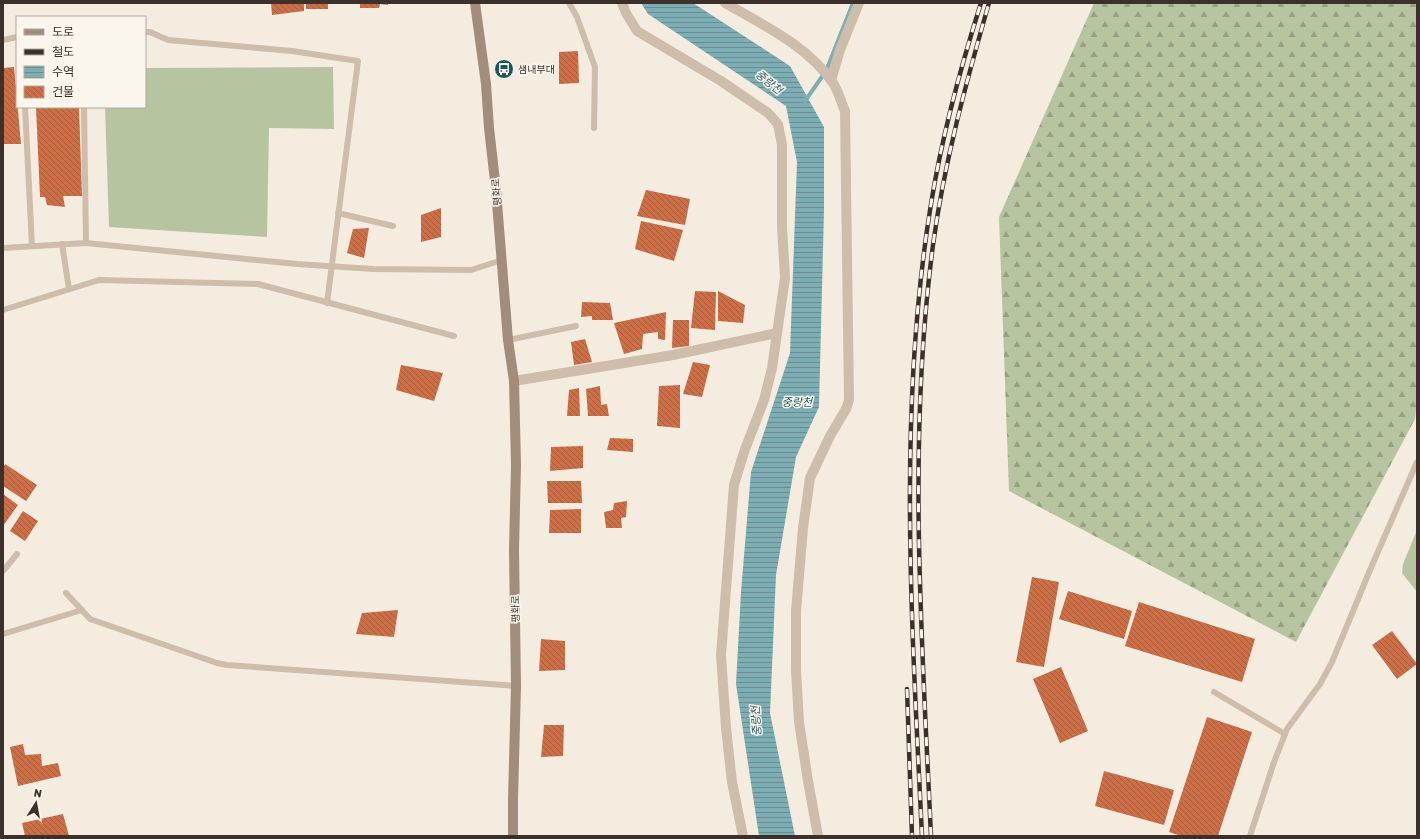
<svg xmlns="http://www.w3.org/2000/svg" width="1420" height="839" font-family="Rubik,'Noto Sans KR',sans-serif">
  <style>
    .forest { fill: url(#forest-firs) }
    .pitch { fill: #b6c59f }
    .water { fill: url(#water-rules) }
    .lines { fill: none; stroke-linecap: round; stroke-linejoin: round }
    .stream { stroke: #7daeb4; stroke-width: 4 }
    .building { fill: url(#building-back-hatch) }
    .service { stroke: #cebdab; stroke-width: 6 }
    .minor { stroke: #cebdab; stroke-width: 10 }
    .secondary { stroke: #a28c7c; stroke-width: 10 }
    .rail-casing { stroke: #3c312a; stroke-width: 4.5 }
    .rail { stroke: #fbf6ed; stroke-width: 3; stroke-dasharray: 9; stroke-linecap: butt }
    .labels { text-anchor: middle; stroke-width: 3; stroke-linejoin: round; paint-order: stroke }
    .poi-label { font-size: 10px; fill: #3c312a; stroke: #fbf6ed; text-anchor: start }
    .street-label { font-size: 10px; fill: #3c312a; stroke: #fbf6ed }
    .water-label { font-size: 11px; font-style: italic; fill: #1d5860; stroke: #fbf6ed }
  </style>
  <defs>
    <pattern id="forest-firs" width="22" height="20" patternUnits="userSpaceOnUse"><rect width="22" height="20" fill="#b6c59f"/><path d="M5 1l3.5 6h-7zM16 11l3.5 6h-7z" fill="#95a182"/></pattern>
    <pattern id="water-rules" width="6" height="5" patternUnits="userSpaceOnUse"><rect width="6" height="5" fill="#7daeb4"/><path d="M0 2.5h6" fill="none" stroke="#688e93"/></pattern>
    <pattern id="building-back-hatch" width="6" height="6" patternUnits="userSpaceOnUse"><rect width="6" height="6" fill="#cd6f46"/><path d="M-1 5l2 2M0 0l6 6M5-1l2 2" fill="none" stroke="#a85c3b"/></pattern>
  </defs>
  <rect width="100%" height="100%" fill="#f5ece0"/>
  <path class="forest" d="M1094,3H1417V400L1415,419L1296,642L1009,491L999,217Z"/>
  <g class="pitch">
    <path d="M333,67L334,129L269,128L267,237L109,227L105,107H145V68Z"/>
    <path d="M1417,530V592L1402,573L1403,564Z"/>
  </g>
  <path class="water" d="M641,3H693L790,66L824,127V210L819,407L796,457L776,575L770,713L795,836H759L736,684L741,592L751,472L790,353L797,162L786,106L648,14Z"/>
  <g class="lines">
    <path class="stream" d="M805,101L826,71L853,3"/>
  </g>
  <g class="building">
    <path d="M271,3H304V11L272,15Z"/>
    <rect x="306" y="3" width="22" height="6"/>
    <path d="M360,3H388V5L380,4L379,8H360Z"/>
    <path d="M578,51L579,83L559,84V52Z"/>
    <path d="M14,67L21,144H3V68Z"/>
    <path d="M36,107H79L82,196H63L65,207L47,205L45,197H40Z"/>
    <path d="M646,190L690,199L685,225L637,216Z"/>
    <path d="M441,208V237L421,242V215Z"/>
    <path d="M641,221L683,230L674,261L635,249Z"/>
    <path d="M369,228L364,258L347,253L353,229Z"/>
    <path d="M695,291L716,292L715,330L691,328Z"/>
    <path d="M718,291L745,305L743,323L718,321Z"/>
    <path d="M582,302L610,303L613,320H592V316L581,317Z"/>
    <path d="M666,312L665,340L658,339V332L643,334L642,349L624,354L614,323Z"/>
    <path d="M673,320H689V346L672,348Z"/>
    <path d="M585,339L592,362L574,365L571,342Z"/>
    <path d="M693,362L710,365L702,397L683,394Z"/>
    <path d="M401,365L443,373L434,401L396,390Z"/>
    <path d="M680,385V428L657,426L659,386Z"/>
    <path d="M600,386L601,405L607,404L609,416H588L586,389Z"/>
    <path d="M579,388L580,416H567L569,390Z"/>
    <path d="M610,438L633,439V452L607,450Z"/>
    <path d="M583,446V468L550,471L551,447Z"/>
    <path d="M5,464L37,485L26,501L3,486V468Z"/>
    <path d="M547,481H581L582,503H548Z"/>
    <path d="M3,494L18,505L3,526Z"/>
    <path d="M627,501L626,517L621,518L622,528H606L604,512L613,510L614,503Z"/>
    <path d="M581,509V533H549L550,510Z"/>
    <path d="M23,511L38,521L25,541L10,531Z"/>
    <path d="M1032,577L1059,582L1044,667L1016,662Z"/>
    <path d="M1068,591L1132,611L1124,639L1059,619Z"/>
    <path d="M1139,602L1255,639L1242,682L1125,646Z"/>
    <path d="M398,610L394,637L356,634L362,613Z"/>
    <path d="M1392,631L1417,664L1397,679L1372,645Z"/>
    <path d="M541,639L565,641V670L539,671Z"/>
    <path d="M1061,667L1088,731L1060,743L1033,679Z"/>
    <path d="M1207,717L1252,732L1218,836H1181L1169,832Z"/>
    <path d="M544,725H564L563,756L541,757Z"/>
    <path d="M23,744L25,755L41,754L42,766L58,763L61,776L18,786L10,747Z"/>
    <path d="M1104,771L1174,790L1164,825L1095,806Z"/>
    <path d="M63,814L69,836H25L22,823Z"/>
  </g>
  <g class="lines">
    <g class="service">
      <path d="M569,3L577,17L595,67L594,128"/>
      <path d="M145,32H150L168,40L292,51L358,61L327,303"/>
      <path d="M3,40L17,37"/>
      <path d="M25,107L32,246"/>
      <path d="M84,107L86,243"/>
      <path d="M338,213L393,226"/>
      <path d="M62,244L69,289"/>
      <path d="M3,248L86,243L297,264L373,269L471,270L502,260"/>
      <path d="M3,310L99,280L258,284L454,336"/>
      <path d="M508,340L576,326"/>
      <path d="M3,571L17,554"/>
      <path d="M66,593L90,619L217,663L227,665L516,686"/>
      <path d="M3,634L82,610"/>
      <path d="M1214,692L1285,734"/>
      <path d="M1250,836L1274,762L1287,729L1320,684L1332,662L1370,570L1417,462"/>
    </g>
    <g class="minor">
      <path d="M622,3L626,13L637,31L721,81L768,113L778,124L782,145V227L785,278L772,368L764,400L744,452L734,485L721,655L726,728L732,782L743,836"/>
      <path d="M725,3C763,25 807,45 833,83C838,90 841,102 845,111L849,400L846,409L830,436L810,478L803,528L796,611V670L799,722L808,781L818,836"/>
      <path d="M831,80L840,50L859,3"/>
      <path d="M514,381L673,355L777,333"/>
    </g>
    <path class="secondary" d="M475,3L486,84L489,128L496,190L508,340L514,381L516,465L514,550L516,686L513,799V836"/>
    <defs>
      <g id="rail">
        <path d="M907,689L912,836"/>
        <path d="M922,836C912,627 897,411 931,204C942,136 960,69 981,3"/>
        <path d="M931,836C922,639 907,441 933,245C944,163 966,83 989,3"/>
      </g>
    </defs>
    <use href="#rail" class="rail-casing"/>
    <use href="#rail" class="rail"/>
  </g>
  <defs>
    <symbol id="bus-disc" viewBox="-11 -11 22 22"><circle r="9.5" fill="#1d5860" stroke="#fbf6ed"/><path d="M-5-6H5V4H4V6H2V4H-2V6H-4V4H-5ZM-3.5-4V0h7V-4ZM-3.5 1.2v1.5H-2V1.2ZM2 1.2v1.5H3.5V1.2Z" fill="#fff"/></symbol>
  </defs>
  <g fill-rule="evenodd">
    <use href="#bus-disc" x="493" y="58" width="22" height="22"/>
  </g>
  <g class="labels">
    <g class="poi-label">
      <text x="518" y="73">샘내부대</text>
    </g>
    <g class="street-label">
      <text transform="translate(496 192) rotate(-95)" y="4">평화로</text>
      <text transform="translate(515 609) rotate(-91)" y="4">평화로</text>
    </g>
    <g class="water-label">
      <text transform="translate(769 82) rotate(39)" y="4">중랑천</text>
      <text x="797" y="406">중랑천</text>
      <text transform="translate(756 721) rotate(-94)" y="4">중랑천</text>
    </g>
  </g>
  <rect width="1420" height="839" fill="none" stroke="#3c312a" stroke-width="8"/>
  <rect x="16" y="16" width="130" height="92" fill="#fbf6ed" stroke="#afa79f"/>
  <rect x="24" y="29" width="20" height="6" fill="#a28c7c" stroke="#afa79f"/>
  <text x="52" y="36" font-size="12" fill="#3c312a">도로</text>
  <rect x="24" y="49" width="20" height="6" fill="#3c312a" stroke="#afa79f"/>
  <text x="52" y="56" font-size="12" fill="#3c312a">철도</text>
  <rect x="24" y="66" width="20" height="12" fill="url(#water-rules)" stroke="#afa79f"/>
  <text x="52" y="76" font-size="12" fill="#3c312a">수역</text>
  <rect x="24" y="86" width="20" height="12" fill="url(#building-back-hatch)" stroke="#afa79f"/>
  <text x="52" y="96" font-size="12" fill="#3c312a">건물</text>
  <g transform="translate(36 803) rotate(11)" stroke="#fbf6ed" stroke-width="3" paint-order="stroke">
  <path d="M0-3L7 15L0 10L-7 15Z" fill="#3c312a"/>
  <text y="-6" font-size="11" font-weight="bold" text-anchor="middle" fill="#3c312a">N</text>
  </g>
</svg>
